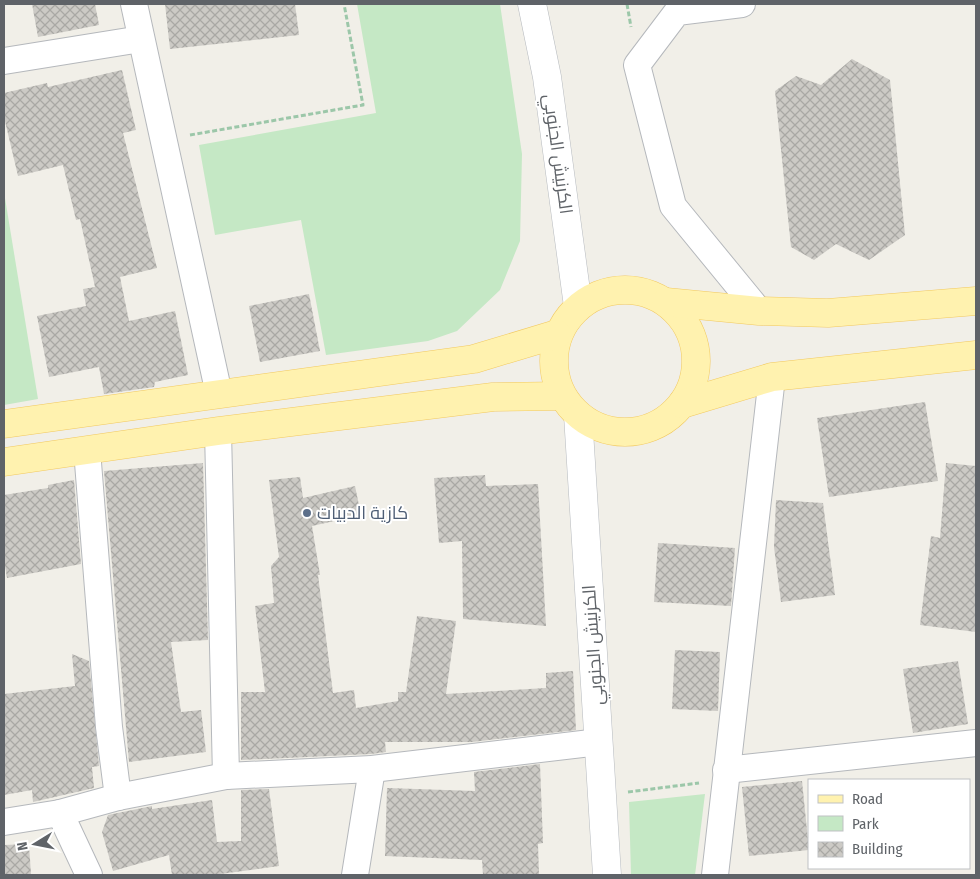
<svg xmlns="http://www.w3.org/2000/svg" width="980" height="879" font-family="'Fira Sans Condensed',Cairo,sans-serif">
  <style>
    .green { fill: #c5e8c5 }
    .building { fill: url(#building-cross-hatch) }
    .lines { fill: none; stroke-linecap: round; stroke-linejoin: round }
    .street-casing { stroke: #b5b8bc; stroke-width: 28 }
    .secondary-casing { stroke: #b6babf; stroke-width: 29 }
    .primary-casing { stroke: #f2c960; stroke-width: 29 }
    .path { stroke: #9cc7a9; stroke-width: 3; stroke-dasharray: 5 2.5; stroke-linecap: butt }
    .street { stroke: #fff; stroke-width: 26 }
    .secondary { stroke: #fff; stroke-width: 28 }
    .primary { stroke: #fff2af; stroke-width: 28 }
    .service-dot { fill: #5c6f8a; stroke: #fff; stroke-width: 2 }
    .labels { text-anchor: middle; stroke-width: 4; stroke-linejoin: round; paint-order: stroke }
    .street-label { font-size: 18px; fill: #5f6368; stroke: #fff }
    .service-label { font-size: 18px; fill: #4e5e75; stroke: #fff; text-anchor: start }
  </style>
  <defs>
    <pattern id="building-cross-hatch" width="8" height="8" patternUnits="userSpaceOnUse" patternTransform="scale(1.25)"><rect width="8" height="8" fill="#cccac5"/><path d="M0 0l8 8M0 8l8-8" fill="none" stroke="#a9a8a4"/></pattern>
  </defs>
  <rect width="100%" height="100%" fill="#f1efe8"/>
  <g class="green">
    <path d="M357,4H500L522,154L520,241L500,290L457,331L428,341L326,355L301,220L215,235L199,145L376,113Z"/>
    <path d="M4,192L38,399L4,405Z"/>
    <path d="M705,794L695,875H631L629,802Z"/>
  </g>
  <g class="building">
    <path d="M32,4H95L99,25L38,37Z"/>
    <path d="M165,4H295L299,35L170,49Z"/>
    <path d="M852,59L890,80L905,235L869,260L836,244L814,260L791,247L775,91L796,76L821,85Z"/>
    <path d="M122,70L136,130L123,133L157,268L120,277L129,321L175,311L188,375L155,382L154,387L104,394L99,367L49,377L37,316L86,306L83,289L95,287L80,219L76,220L63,165L18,176L4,117V93L47,83L48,87Z"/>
    <path d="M309,294L320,351L260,362L249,306Z"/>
    <path d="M925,402L938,481L829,497L817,418Z"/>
    <path d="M203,463L208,640L171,642L181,712L201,710L206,752L129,762L104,471Z"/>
    <path d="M946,463L976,466V632L920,625L931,536L940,538Z"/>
    <path d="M485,475L486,486L538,484L546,626L463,619L462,541L439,543L434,478Z"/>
    <path d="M300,477L303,498L355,486L361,515L312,526L320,575H318L333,693L354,690L356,708L398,701V692H406L417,616L456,621L446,694L546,688V673L573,671L576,730L472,742H385L386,752L371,754L241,760V692H265L255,606L274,603L271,566L279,557L269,480Z"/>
    <path d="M74,480L81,564L7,578L4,560V495L48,488V485Z"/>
    <path d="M776,500L823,503L835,595L781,602L774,547Z"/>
    <path d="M658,543L735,548L731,606L654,602Z"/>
    <path d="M675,650L720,652L718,711L672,709Z"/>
    <path d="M72,654L89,661L99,766L92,767L94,788L33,802L32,790L4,795V694L75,686Z"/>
    <path d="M958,661L968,724L913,733L903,669Z"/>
    <path d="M540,764L543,843L538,844L539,875H483L482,860L385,856L387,788L475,791L474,772Z"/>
    <path d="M802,781L809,850L749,856L742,787Z"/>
    <path d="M269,789L279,866L213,875H172L169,855L113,871L102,832L108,815L152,806V809L212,800L217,842L241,841V790Z"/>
    <path d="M29,844L31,875H4V845Z"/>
  </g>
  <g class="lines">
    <defs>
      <g id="street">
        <path d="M134,4L219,394"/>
        <path d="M742,4L677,12L637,65L673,206L759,311"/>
        <path d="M4,61L141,39"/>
        <path d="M218,431L226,776"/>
        <path d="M87,450L109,727L118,797"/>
        <path d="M726,770L976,743"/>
        <path d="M60,813L89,875"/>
        <path d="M4,822L60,813L118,797L226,776L372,769L599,742"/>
        <path d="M355,875L372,769"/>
        <path d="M715,875L772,377"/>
      </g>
      <g id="secondary">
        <path d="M532,4L547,77L578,306"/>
        <path d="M578,415L607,875"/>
      </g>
      <g id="primary">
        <circle cx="625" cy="361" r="71"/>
        <path d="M666,302L759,311L828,313L976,301"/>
        <path d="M682,404L772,377L976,355"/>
        <path d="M4,424L474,359L557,334"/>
        <path d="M4,462L218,431L493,397L562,396"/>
      </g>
    </defs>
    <use href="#street" class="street-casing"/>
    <use href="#secondary" class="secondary-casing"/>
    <use href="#primary" class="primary-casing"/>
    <g class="path">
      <path d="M627,4L631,27"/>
      <path d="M190,135L363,105L344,4"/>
      <path d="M628,792L699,783"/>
    </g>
    <use href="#street" class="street"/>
    <use href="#secondary" class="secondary"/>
    <use href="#primary" class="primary"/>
  </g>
  <circle class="service-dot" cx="307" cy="513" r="5"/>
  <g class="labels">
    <g class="street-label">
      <text transform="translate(558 154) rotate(82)" y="6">الكرنيش الجنوبي</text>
      <text transform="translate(593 645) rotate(-94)" y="6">الكرنيش الجنوبي</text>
    </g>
    <g class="service-label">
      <text x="317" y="519">كازية الدبيات</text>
    </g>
  </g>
  <rect width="980" height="879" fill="none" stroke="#5f6368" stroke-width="10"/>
  <rect x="808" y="779" width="162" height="90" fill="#ffffff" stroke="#bfc1c3"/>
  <rect x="818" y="795" width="25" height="8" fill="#fff2af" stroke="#bfc1c3"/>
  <text x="852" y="804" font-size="15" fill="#5f6368">Road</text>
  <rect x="818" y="816" width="25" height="15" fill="#c5e8c5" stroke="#bfc1c3"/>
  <text x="852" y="829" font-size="15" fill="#5f6368">Park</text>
  <rect x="818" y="842" width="25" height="15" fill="url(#building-cross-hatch)" stroke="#bfc1c3"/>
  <text x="852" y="854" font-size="15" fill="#5f6368">Building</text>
  <g transform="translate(35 844) rotate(260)" stroke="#ffffff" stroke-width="4" paint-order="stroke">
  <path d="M0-4L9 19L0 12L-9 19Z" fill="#5f6368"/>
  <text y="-8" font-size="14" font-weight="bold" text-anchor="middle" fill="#5f6368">N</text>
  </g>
</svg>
